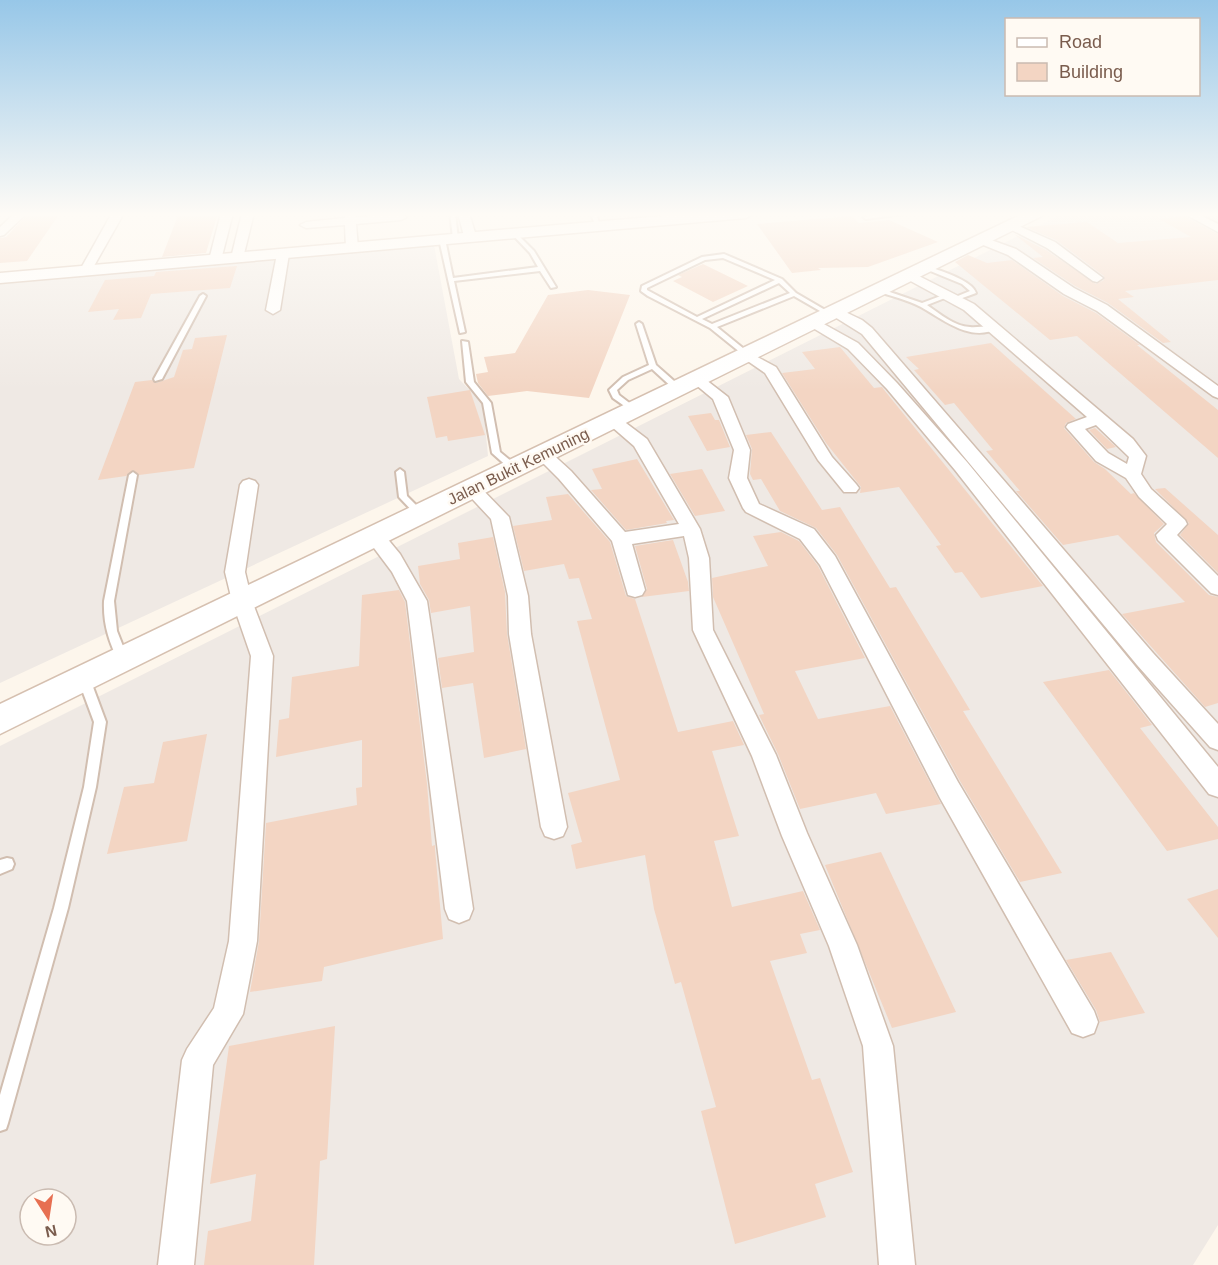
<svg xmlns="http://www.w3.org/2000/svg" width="1218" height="1265" font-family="Helvetica,sans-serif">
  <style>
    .industrial { fill: #efe9e4; fill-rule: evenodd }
    .building { fill: #f3d5c3 }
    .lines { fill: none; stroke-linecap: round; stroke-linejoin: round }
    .lane-casing { stroke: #d1beb0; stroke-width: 4 }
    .street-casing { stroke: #d1beb0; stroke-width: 3 }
    .secondary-casing { stroke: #d6c0b0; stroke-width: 3 }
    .lane { fill: #fff; fill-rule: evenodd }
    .street { fill: #fff; fill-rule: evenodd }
    .secondary { fill: #fff; fill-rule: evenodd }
    .labels { text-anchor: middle; stroke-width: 5; stroke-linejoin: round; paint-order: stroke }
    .street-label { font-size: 16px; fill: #7a5c4d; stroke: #fffaf3 }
  </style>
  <rect width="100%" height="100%" fill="#fdf6ec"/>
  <g class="industrial">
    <path d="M1064,213H1218V1225L1193,1265H0V746ZM30,1199H66V1235H30Z"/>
    <path d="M434,245L459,379L483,404L488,456L0,683V284Z"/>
  </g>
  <g class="building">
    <path d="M29,213H60L27,261L0,263V238L6,237Z"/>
    <path d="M179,213H218L206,253L162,257Z"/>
    <path d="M852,216L859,223L889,220L938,242L868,267L818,268L821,270L792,273L757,224Z"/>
    <path d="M1184,216L1218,234V280L1125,291L1134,297L1118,299L1171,342L1163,343L1108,303L1075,286L1033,258L1043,257L1014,234L1046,250L1096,284L1104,280V276L1056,240L1026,227L1087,222L1118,243L1191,237L1159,219Z"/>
    <path d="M968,255L987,263L1012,260L1063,296L1096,313L1140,345H1137L1218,410V458L1077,336L1050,340L955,262Z"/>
    <path d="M703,264L748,286L713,302L673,281L682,277L678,275Z"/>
    <path d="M237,266L230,288L151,294L141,318L113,320L119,309L88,312L105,280L154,276L156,272Z"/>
    <path d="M588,290L630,295L589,398L527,391L488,396L478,383L476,374L488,372L484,357L515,353L548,295Z"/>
    <path d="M227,335L194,468L139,475L133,470L126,476L98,480L135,382L152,380L156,383L174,377L183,350L192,349L195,338Z"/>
    <path d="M991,343L1076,419L1066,423L1064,428L1094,462L1105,469L1131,494L1134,493L1164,524L1154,533L1156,542L1209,595L1218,597V703L1205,707L1122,614L1185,602L1118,535L1063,545L1016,491H1020L986,451L993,450L954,403L945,405L914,370L919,369L906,357Z"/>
    <path d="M840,347L874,388L882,387L885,391L1043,586L981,598L962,572L955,573L936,546L941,545L899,487L860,493L861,487L826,443L782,373L815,369L802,352Z"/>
    <path d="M470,390L485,435L448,441L447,436L436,438L427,397Z"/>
    <path d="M711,413L715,420H719L730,447L707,451L688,416Z"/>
    <path d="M1095,428L1116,447L1107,449L1089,430Z"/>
    <path d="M771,432L822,510L840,507L890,588L896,587L970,710L963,711L1062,873L1020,882L960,781L837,555L816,528L780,511L761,479L753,480L750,474L752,449L746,435Z"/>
    <path d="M637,459L674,520L666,521L667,523L626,530L591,490L602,489L592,469Z"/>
    <path d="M702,469L725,511L695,516L670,474Z"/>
    <path d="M1165,488L1218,535V573L1180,535L1189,523L1155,489Z"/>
    <path d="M568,494L610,542L626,596L635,599L678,732L733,721L744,745L712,751L739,836L714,841L732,907L803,891L820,930L800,934L807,953L770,961L812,1080L820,1078L853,1172L815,1184L826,1217L735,1244L701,1111L716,1107L681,982L675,984L654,909L645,855L576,869L571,845L582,842L568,793L620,780L577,621L592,619L579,578L569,579L564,564L524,571L513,526L552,520L546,497Z"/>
    <path d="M781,532L799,541L818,566L865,658L795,671L818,719L890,706L941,804L886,814L876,793L800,809L778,754L759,715L764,714L713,597L712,578L768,566L753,536Z"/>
    <path d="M493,537L505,592L507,634L526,749L484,758L473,683L442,688L438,658L474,652L470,606L431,613L429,600L420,584L418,566L460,559L458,543Z"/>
    <path d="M673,540L688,582L689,591L642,597L647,589L635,546Z"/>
    <path d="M399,590L405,602L427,784L432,846L435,845V849L443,939L324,967L322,981L250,992L259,941L266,823L357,805L356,788L362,787V740L276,757L279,720L289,718L292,677L359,666L362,595Z"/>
    <path d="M1109,670L1152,725L1140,728L1218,827V839L1167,851L1043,682Z"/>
    <path d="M207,734L187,841L107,854L124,787L154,783L163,742Z"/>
    <path d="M881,852L956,1012L892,1028L825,865Z"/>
    <path d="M1218,889V938L1187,899Z"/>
    <path d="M1111,952L1145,1013L1100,1022L1096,1010L1066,960Z"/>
    <path d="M335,1026L327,1159L320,1161L314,1265H204L208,1231L251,1221L256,1174L210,1184L229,1046Z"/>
  </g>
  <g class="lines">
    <defs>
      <g id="lane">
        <path d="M450,213H455L458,239L453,238Z"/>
        <path d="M591,213H596L600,226L595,225Z"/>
        <path d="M896,213H911L866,219L863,217Z"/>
        <path d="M513,230L534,251L556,287L551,288L540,271L454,281L465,332L460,333L439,239L442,237L445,239L453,278L538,267L530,253L510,232Z"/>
        <path d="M724,254L782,279L796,293L832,314L827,315L794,296L717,327L749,353L750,355L746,357L710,328L648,296L641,291L642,286L702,257ZM723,258L775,280L697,317L647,290V288L705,260ZM779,283L790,293L712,324L702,319Z"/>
        <path d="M923,266H927C940,271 972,280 976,293L957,300H953V298L970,291L962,284L923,268Z"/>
        <path d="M877,289H881L922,303L946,294H950V296L927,305C940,314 954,326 970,327C979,328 991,324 998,328C971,343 944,320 921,307C908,300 891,296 877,291Z"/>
        <path d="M203,294L206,296L162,379L155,381L154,379L200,296Z"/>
        <path d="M639,322L642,324L656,365L682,388L675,390L652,369L628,380L617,390L619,395L636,408V412H633L613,398L609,390L623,377L649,365L636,324Z"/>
        <path d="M462,341L468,342L474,382L491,403L500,452L517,466V470H511L492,453L483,403L466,382Z"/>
        <path d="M400,469L404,472L407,496L425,514L423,516H417L399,497L396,472Z"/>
        <path d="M133,472L137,475L114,601L117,631L128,659L127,662H119C109,642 103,624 104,601L129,475Z"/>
        <path d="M84,674L88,676L90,679L106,722L96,787L68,908L8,1123L6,1129L0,1131V1095L54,908L84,787L94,722L78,679L80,676Z"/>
        <path d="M7,858L12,859L14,864L12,869L0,874V860Z"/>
      </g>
      <g id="street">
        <path d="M15,213H27L4,235L0,236V227Z"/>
        <path d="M112,213H124L90,273H82L80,270Z"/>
        <path d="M221,213H233L221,260L215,264L209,260Z"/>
        <path d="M242,213H254L243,258L237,262L231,258Z"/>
        <path d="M345,213H355L356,217L401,214L407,217L401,220L356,224L358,248L352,252L346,248L345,225L306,228L300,225L306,222L345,218Z"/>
        <path d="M458,213H469L476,236L474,238L470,239L464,236Z"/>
        <path d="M734,213H747L741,216Z"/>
        <path d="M1183,213H1196L1218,224V232Z"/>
        <path d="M1010,222L1055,242L1103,278L1097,282L1093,281L1047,248L1006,227V223Z"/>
        <path d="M980,236L1016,249L1074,288L1107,305L1218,386V398L1213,396L1097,311L1064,294L1008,255L976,242L974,240Z"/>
        <path d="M283,250L289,254L280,310L273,314L266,310L277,254Z"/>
        <path d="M909,271L974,304L1133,439L1146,456L1141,474L1151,489L1185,520L1187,524L1177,535L1218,576V595L1211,593L1158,540L1156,535L1167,524L1139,497L1126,478L1096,461L1066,427L1068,424L1087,417L964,310L905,278L903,275ZM1096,425L1129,457L1127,464L1108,453L1085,429Z"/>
        <path d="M835,307L862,320L872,328L1153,653L1218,724V750L1210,747L1137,665L862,334L830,314L828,311Z"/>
        <path d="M813,318L858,343L897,383L967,462L1218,767V797L1209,794L955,470L887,389L848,349L808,325L806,322L808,319Z"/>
        <path d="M746,351L776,367L832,457L856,484L859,488L856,492H844L818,460L765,373L739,355Z"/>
        <path d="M696,375L701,376L728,397L750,450L747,478L759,504L814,529L835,556L958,782L1094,1011L1098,1022L1094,1033L1083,1037L1072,1033L940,798L820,565L800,539L746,512L743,508L729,478L734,450L713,399L689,379Z"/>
        <path d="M612,415L618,417L647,439L700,529L709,558L713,630L776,755L807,833L857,945L893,1046L915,1265H879L863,1046L829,946L782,836L752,756L693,630L689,558L684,536L632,544L645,590L642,595L635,597L628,595L612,541L559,479L534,454L536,450H548L571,471L625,532L679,524L634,446L604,420Z"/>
        <path d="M249,479L255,481L258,485L245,572L252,601L273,656L257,941L243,1014L213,1065L194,1265H158L182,1060L187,1049L214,1008L229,941L251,656L232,601L225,572L240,485L243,481Z"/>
        <path d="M472,483L478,485L509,517L528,596L531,634L567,827L563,836L554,839L545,836L541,827L509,634L508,596L491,519L463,489L466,485Z"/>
        <path d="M374,530L381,531L400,554L427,601L473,909L469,919L459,923L449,919L445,909L407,601L392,572L365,536L367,531Z"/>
      </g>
      <g id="secondary">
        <path d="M697,213H754L746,218L0,283V273Z"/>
        <path d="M1024,213H1044L1042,216L0,734V704Z"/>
      </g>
    </defs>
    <use href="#lane" class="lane-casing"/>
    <use href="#street" class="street-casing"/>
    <use href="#secondary" class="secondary-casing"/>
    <use href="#lane" class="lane"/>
    <use href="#street" class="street"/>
    <use href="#secondary" class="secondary"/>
  </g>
  <linearGradient id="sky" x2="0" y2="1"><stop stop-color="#97c7e8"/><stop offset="0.55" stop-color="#fefbf6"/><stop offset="1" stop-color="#fefbf6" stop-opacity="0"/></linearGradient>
  <rect width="1218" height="390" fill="url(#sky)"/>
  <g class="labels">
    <g class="street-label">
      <text transform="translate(518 466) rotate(-26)" y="6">Jalan Bukit Kemuning</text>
    </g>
  </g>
  <rect x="1005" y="18" width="195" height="78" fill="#fffaf3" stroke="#cabbb1" stroke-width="1.5"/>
  <rect x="1017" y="38" width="30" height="9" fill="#ffffff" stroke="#cabbb1" stroke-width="1.5"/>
  <text x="1059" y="48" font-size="18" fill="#7a5c4d">Road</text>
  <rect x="1017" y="63" width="30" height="18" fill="#f3d5c3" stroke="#cabbb1" stroke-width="1.5"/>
  <text x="1059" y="78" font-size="18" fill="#7a5c4d">Building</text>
  <g transform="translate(48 1217) rotate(168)"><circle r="28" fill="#fffaf3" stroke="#cabbb1" stroke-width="1.5"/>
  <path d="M0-4.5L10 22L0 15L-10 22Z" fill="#e76f51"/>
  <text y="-9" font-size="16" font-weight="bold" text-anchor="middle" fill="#7a5c4d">N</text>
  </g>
</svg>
